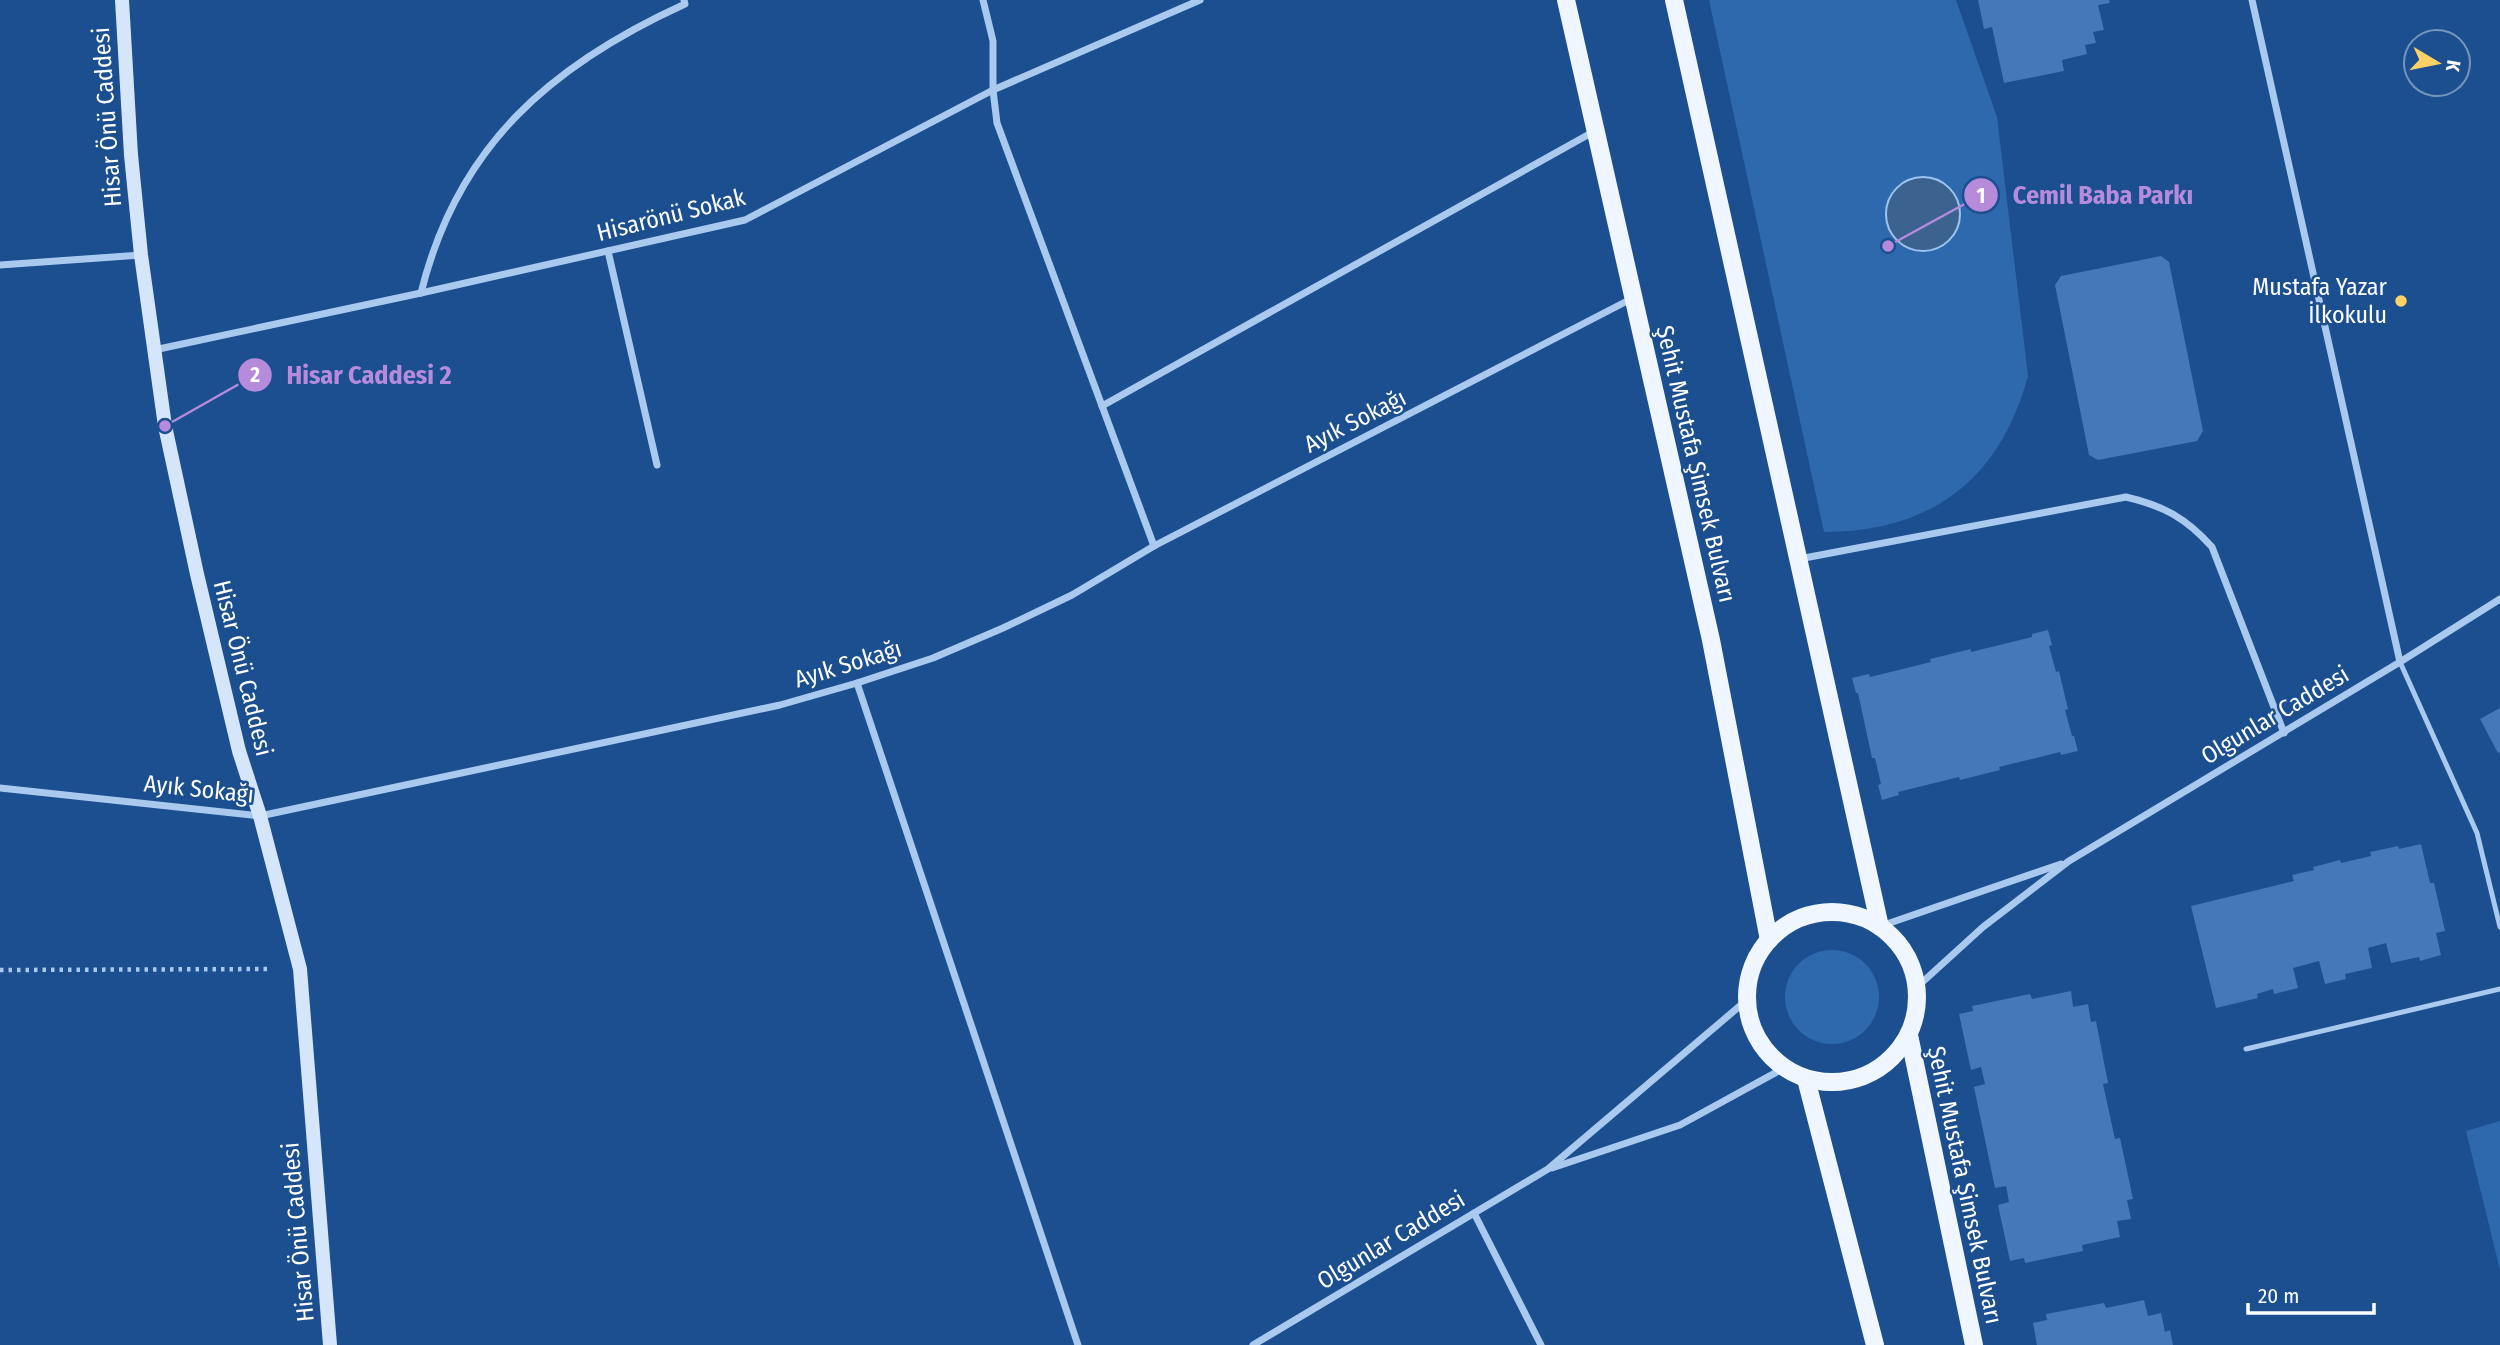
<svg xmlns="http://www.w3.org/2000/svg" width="2500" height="1345" font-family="'Fira Sans Condensed',sans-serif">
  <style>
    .green { fill: #2e69ad }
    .water { fill: #3c6290; stroke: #9cc4f0; stroke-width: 2 }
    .building { fill: #4478b7 }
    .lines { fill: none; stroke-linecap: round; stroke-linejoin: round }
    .path { stroke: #a9c9ee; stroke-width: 4.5; stroke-dasharray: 3.5 5; stroke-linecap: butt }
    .service { stroke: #a9c9ee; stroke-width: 5 }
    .minor { stroke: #a9c9ee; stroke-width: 7 }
    .secondary { stroke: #d6e6fa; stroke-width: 14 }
    .primary { stroke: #f0f6ff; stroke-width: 18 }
    .poi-dot { fill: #ffd166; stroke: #1b4f8f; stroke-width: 2.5 }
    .labels { text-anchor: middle; stroke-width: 5; stroke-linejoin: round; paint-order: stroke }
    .street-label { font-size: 24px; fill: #fff; stroke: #1b4f8f }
    .poi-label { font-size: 24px; fill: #fff; stroke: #1b4f8f; text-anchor: end }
    .leader { fill: none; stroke: #b68bdc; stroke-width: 2.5 }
    .callout-dot { fill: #b68bdc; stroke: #1b4f8f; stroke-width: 2.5 }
    .mark-label { font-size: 21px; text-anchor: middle; font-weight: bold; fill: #fff }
    .callout-label { font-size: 26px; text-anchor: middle; font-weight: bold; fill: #b68bdc; stroke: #1b4f8f; stroke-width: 5; stroke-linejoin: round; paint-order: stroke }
  </style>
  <rect width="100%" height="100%" fill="#1b4f8f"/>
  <g class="green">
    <path d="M1709,0H1956L1997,117L2028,376C2000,479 1932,532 1824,532Z"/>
    <circle cx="1832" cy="997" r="47"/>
    <path d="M2500,1121V1270L2466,1131Z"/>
  </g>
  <circle class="water" cx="1923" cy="214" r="37"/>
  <g class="building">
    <path d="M1978,0H2109L2110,3L2098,5L2104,30L2093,32L2096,43L2085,45L2087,54L2062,60L2064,71L2004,83L1992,27L1984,29Z"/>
    <path d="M2161,256L2169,262L2203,431L2197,441L2098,460L2089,455L2055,285L2061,276Z"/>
    <path d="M2048,630L2052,645L2049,646L2056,672L2059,671L2068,709L2065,710L2072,736H2074L2078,751L2061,755L2060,752L1999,767L2000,770L1960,780L1959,777L1898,792L1899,795L1882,800L1878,785L1881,784L1875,758H1872L1858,693H1856L1852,678L1869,674L1870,677L1931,662L1930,659L1971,649V652L2032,637V634Z"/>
    <path d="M2500,708V752L2498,753L2480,719Z"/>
    <path d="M2421,844L2430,883H2434L2445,931L2436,933L2441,955L2420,961L2419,957L2391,963L2386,943L2368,948L2372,968L2345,974L2346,979L2325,984L2319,961L2293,968L2298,988L2274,994L2273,989L2257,994L2258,998L2216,1008L2191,906L2294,881L2292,875L2314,870L2313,867L2340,860L2341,863L2371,856L2370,852L2398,846L2399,849Z"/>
    <path d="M2071,991L2073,1007L2088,1004L2091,1022L2096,1021L2108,1083L2103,1084L2115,1139L2120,1138L2133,1199L2127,1200L2131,1219L2117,1221L2120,1237L2082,1245L2083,1251L2025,1263L2024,1258L2010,1261L1998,1205L2009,1202L2006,1186L1995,1188L1974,1087L1985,1084L1981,1067L1971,1070L1959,1014L1973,1011L1972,1006L2030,994L2032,999Z"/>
    <path d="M2144,1300L2148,1316L2161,1313L2165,1332L2170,1330L2173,1345H2037L2033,1323L2047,1320L2046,1314L2104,1303L2106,1308Z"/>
  </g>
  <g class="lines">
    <path class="path" d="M0,970L272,969"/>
    <g class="service">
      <path d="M2400,662L2477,833L2500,927"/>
      <path d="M2246,1049L2500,989"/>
    </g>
    <g class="minor">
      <path d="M983,0L993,41V90L997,123L1154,546"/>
      <path d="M2252,0L2400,662"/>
      <path d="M608,251L657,465"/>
      <path d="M0,265L141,255"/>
      <path d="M421,293C457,146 551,65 685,4L684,0"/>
      <path d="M154,350L421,293L745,220L993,90L1200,0"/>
      <path d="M1102,406L1593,132"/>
      <path d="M1799,559L2126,497C2164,506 2186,518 2212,547L2284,733"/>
      <path d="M857,683L1078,1345"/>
      <path d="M0,788L260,816L780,705L857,683L933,658L1003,628L1072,595L1154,546L1631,299"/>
      <path d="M1881,926L2061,864"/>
      <path d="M1917,987L1983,927L2069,861L2400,662L2500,599"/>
      <path d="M1552,1168L1680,1125L1784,1068"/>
      <path d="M1474,1213L1541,1345"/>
      <path d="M1253,1345L1548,1169L1748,999"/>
    </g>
    <path class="secondary" d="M122,0L131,155L141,255L165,426L197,574L239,751L260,816L300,969L330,1345"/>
    <g class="primary">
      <path d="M1566,0L1711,640L1769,940"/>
      <path d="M1674,0L1880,927"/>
      <circle cx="1832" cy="997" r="85"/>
      <path d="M1909,1035L1974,1345"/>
      <path d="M1806,1079L1875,1345"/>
    </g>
  </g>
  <circle class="poi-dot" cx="2401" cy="301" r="7"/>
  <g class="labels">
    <g class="street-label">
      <text transform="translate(107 117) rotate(-94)" y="8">Hisar Önü Caddesi</text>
      <text transform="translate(671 215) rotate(-14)" y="8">Hisarönü Sokak</text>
      <text transform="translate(1355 421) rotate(-27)" y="8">Ayık Sokağı</text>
      <text transform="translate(1696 464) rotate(77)" y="8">Şehit Mustafa Şimsek Bulvarı</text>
      <text transform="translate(848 664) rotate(-17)" y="8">Ayık Sokağı</text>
      <text transform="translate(243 668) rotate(76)" y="8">Hisar Önü Caddesi</text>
      <text transform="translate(2275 715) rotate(-31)" y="8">Olgunlar Caddesi</text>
      <text transform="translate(199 789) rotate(6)" y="8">Ayık Sokağı</text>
      <text transform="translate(1965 1185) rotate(78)" y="8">Şehit Mustafa Şimsek Bulvarı</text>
      <text transform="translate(298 1232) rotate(-95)" y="8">Hisar Önü Caddesi</text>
      <text transform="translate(1391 1240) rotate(-31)" y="8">Olgunlar Caddesi</text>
    </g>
    <g class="poi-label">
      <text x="2387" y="295">Mustafa Yazar<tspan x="2387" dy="28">İlkokulu</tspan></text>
    </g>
  </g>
  <path class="leader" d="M1888 246L1981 195M165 426L255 375"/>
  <g class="callout-dot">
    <circle cx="1888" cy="246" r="7"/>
    <circle cx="165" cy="426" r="7"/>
    <circle cx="1981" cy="195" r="18"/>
    <circle cx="255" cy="375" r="18"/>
  </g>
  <g class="mark-label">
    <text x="1981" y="203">1</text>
    <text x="255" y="382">2</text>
  </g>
  <g class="callout-label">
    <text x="2103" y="204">Cemil Baba Parkı</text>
    <text x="369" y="384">Hisar Caddesi 2</text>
  </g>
  <g transform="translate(2437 63) rotate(100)"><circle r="33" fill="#1b4f8f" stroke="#7695bc" stroke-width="2"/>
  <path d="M0-5L12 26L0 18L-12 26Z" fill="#ffd166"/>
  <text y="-10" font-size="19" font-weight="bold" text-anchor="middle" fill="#ffffff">K</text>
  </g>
  <path d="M2248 1303v10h126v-10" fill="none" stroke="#ffffff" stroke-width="3.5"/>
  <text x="2258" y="1303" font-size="21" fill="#ffffff" stroke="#1b4f8f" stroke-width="5" paint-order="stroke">20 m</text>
</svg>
